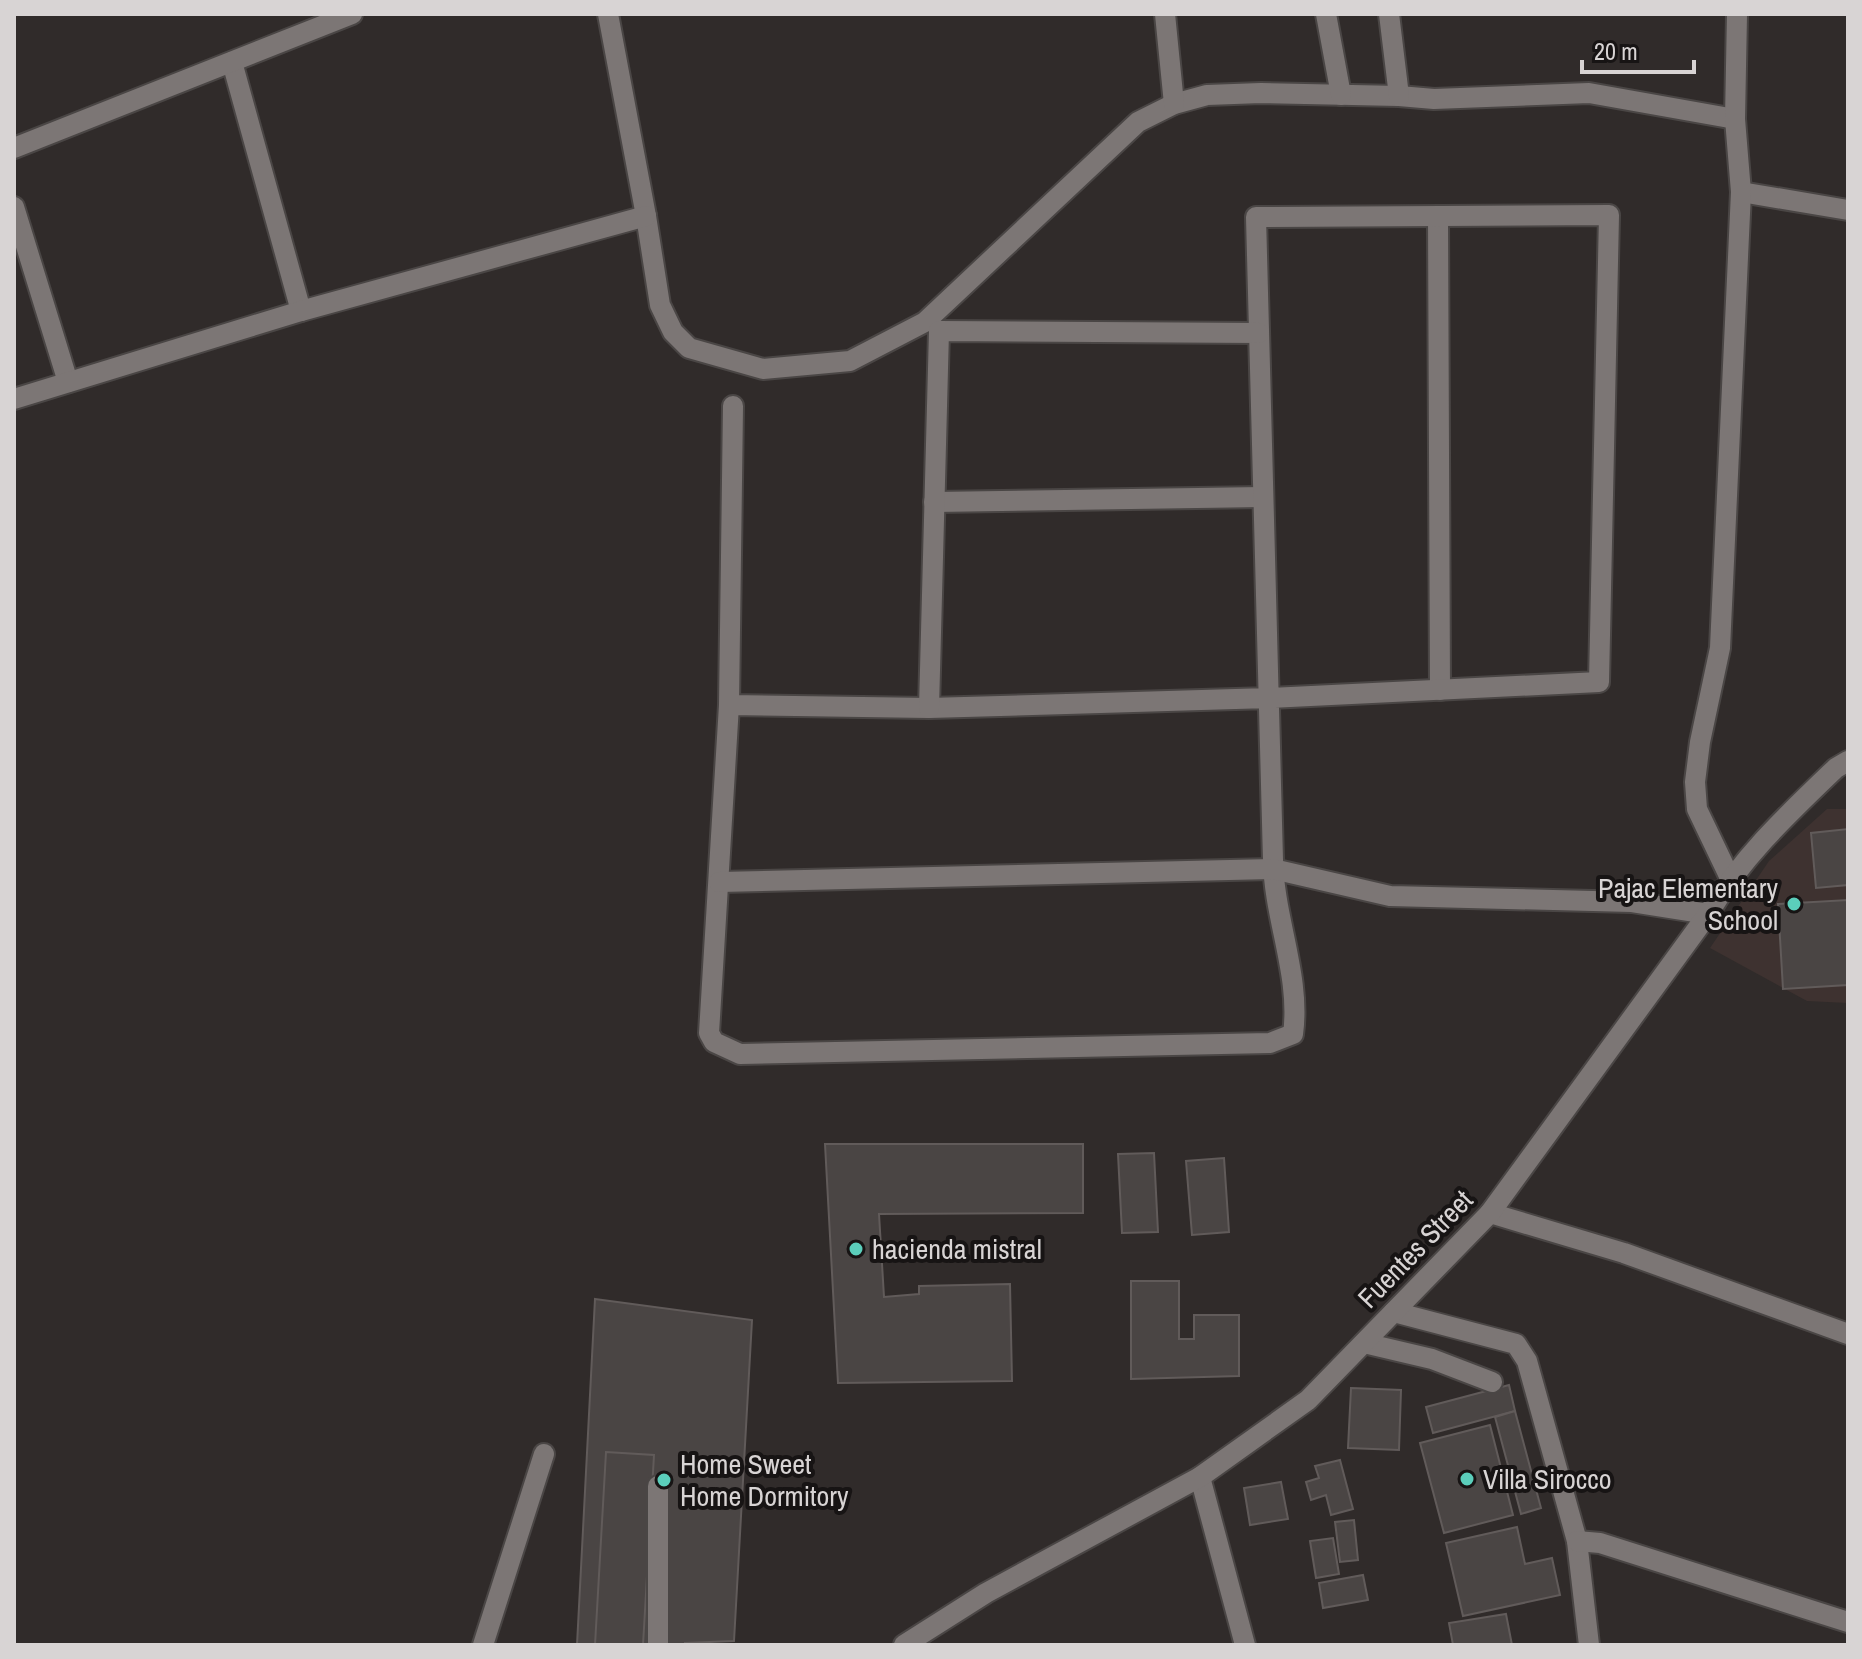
<svg xmlns="http://www.w3.org/2000/svg" width="1862" height="1659" font-family="'Archivo Narrow',sans-serif">
  <style>
    .built { fill: #3e3230 }
    .building { fill: #4a4544; stroke: #615b5a; stroke-width: 2 }
    .lines { fill: none; stroke-linecap: round; stroke-linejoin: round }
    .minor-casing { stroke: #4a4645; stroke-width: 24 }
    .minor { stroke: #7c7675; stroke-width: 20 }
    .poi-dot { fill: #5bcebb; stroke: #171414; stroke-width: 3 }
    .labels { text-anchor: middle; stroke-width: 8; stroke-linejoin: round; paint-order: stroke }
    .poi-label { font-size: 28px; fill: #d8d4d4; stroke: #171414; text-anchor: start }
    .street-label { font-size: 28px; fill: #d8d4d4; stroke: #171414 }
  </style>
  <rect width="100%" height="100%" fill="#302b2a"/>
  <path class="built" d="M1827,809H1848V1003L1807,1001L1710,948L1769,861Z"/>
  <g class="building">
    <path d="M1848,829V885L1816,888L1811,833Z"/>
    <path d="M1848,900V985L1783,989L1778,904Z"/>
    <path d="M825,1144H1083V1213L879,1214L884,1297L919,1294V1286L1010,1284L1012,1381L838,1383Z"/>
    <path d="M1154,1153L1158,1232L1122,1233L1118,1154Z"/>
    <path d="M1224,1158L1229,1232L1192,1235L1186,1161Z"/>
    <path d="M1131,1281H1179V1339H1194V1315H1239V1376L1131,1379Z"/>
    <path d="M595,1299L752,1320L734,1641L685,1643V1645H577Z"/>
    <path d="M1509,1385L1515,1411L1433,1433L1426,1407Z"/>
    <path d="M1351,1388L1401,1390L1399,1450L1348,1448Z"/>
    <path d="M1515,1411L1541,1508L1521,1514L1495,1417Z"/>
    <path d="M1490,1425L1513,1515L1444,1533L1420,1443Z"/>
    <path d="M606,1452L654,1455L643,1645H595Z"/>
    <path d="M1340,1460L1353,1509L1331,1515L1326,1495L1311,1500L1306,1482L1319,1478L1315,1466Z"/>
    <path d="M1281,1482L1288,1519L1250,1525L1244,1488Z"/>
    <path d="M1354,1520L1358,1560L1340,1562L1335,1522Z"/>
    <path d="M1517,1527L1525,1564L1552,1558L1560,1595L1463,1616L1446,1543Z"/>
    <path d="M1333,1538L1339,1574L1316,1578L1310,1541Z"/>
    <path d="M1363,1575L1368,1600L1323,1608L1319,1583Z"/>
    <path d="M1506,1614L1512,1645H1453L1449,1623Z"/>
  </g>
  <g class="lines">
    <defs>
      <g id="minor">
        <path d="M608,14L646,216L660,305L673,332L689,348L763,369L850,361L925,322L1138,122L1174,104L1207,95L1261,93L1399,96L1434,99L1589,93L1735,119"/>
        <path d="M1165,14L1174,104"/>
        <path d="M1326,14L1341,95"/>
        <path d="M1389,14L1399,96"/>
        <path d="M232,62L301,311"/>
        <path d="M14,148L352,14"/>
        <path d="M1741,192L1848,210"/>
        <path d="M14,207L68,382"/>
        <path d="M1438,216L1440,690"/>
        <path d="M14,399L301,311L646,216"/>
        <path d="M934,502L1263,497"/>
        <path d="M729,705L929,708L1269,698L1599,682L1609,215L1256,217C1262,431 1267,646 1273,860C1274,919 1301,976 1293,1034L1270,1043L740,1054L714,1042L709,1033L729,705L733,406"/>
        <path d="M929,708L939,331L1259,333"/>
        <path d="M1730,878L1697,809L1695,782L1700,742L1720,648L1741,192L1735,119L1737,14"/>
        <path d="M719,882L1273,869L1390,896L1632,902L1708,914"/>
        <path d="M1490,1213L1624,1253L1848,1334"/>
        <path d="M1394,1312L1516,1344L1527,1361L1577,1541L1589,1645"/>
        <path d="M1364,1343L1432,1359L1492,1382"/>
        <path d="M1200,1477L1245,1645"/>
        <path d="M1577,1541L1600,1543L1848,1622"/>
        <path d="M483,1645L544,1454"/>
        <path d="M658,1645V1486"/>
        <path d="M904,1645L986,1593L1200,1477L1308,1400L1490,1213L1708,914C1743,856 1787,815 1836,768L1848,761"/>
      </g>
    </defs>
    <use href="#minor" class="minor-casing"/>
    <use href="#minor" class="minor"/>
  </g>
  <g class="poi-dot">
    <circle cx="1794" cy="904" r="8"/>
    <circle cx="856" cy="1249" r="8"/>
    <circle cx="1467" cy="1479" r="8"/>
    <circle cx="664" cy="1480" r="8"/>
  </g>
  <g class="labels">
    <g class="poi-label">
      <text x="1778" y="898" text-anchor="end">Pajac Elementary<tspan x="1778" dy="32">School</tspan></text>
      <text x="872" y="1259">hacienda mistral</text>
      <text x="680" y="1474">Home Sweet<tspan x="680" dy="32">Home Dormitory</tspan></text>
      <text x="1483" y="1489">Villa Sirocco</text>
    </g>
    <g class="street-label">
      <text transform="translate(1415 1249) rotate(-46)" y="10">Fuentes Street</text>
    </g>
  </g>
  <rect width="1862" height="1659" fill="none" stroke="#d8d4d4" stroke-width="32"/>
  <path d="M1582 60v12h112v-12" fill="none" stroke="#d8d4d4" stroke-width="4"/>
  <text x="1594" y="60" font-size="24" fill="#d8d4d4" stroke="#171414" stroke-width="6" paint-order="stroke">20 m</text>
</svg>
